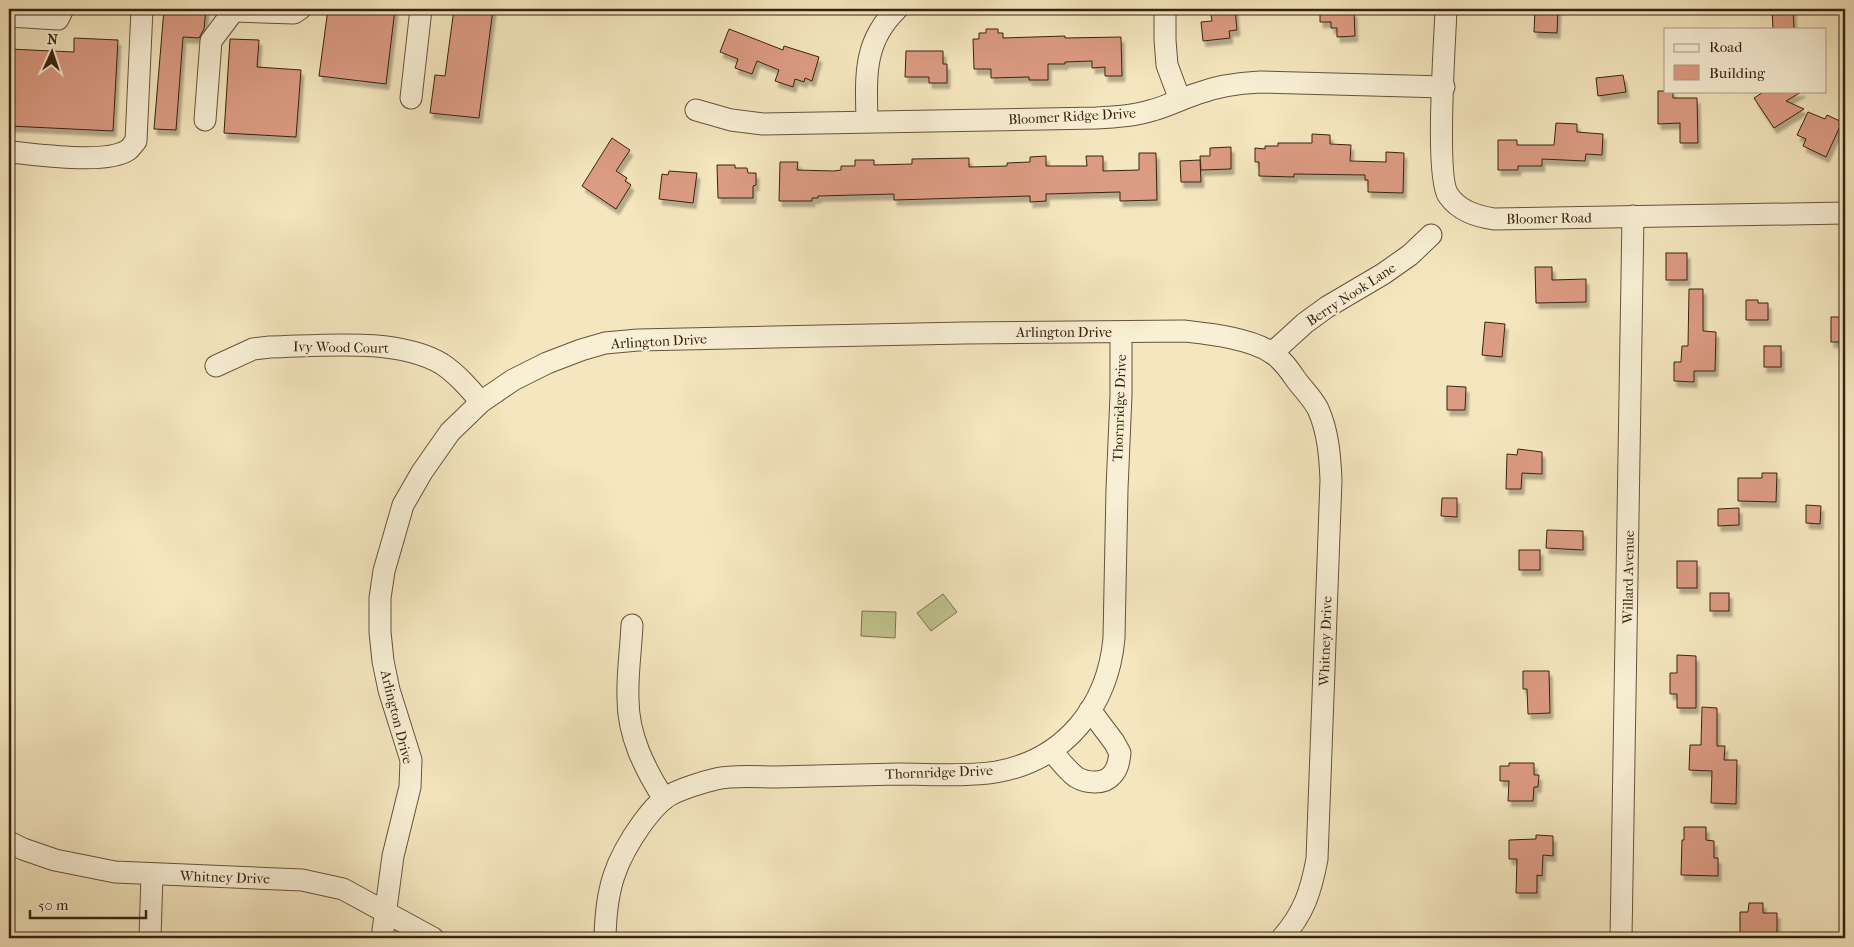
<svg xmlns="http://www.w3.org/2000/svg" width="1854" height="947" font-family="'IM FELL French Canon',serif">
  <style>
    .green { fill: #c0c38e; stroke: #7c724e }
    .building { fill: #dc9b83; stroke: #38220f; filter: url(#shadow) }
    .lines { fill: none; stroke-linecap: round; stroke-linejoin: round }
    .minor-casing { stroke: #67533b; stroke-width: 23 }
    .minor { stroke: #f8efd5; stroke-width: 21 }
    .labels { text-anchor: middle; stroke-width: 4.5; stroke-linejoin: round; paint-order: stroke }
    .street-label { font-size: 14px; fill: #38220f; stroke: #f8efd5 }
  </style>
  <defs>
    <filter id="shadow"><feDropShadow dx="3" dy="5.5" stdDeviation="1" flood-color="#0004"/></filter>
  </defs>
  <rect width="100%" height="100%" fill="#f4e6be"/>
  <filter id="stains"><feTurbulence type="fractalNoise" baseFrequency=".004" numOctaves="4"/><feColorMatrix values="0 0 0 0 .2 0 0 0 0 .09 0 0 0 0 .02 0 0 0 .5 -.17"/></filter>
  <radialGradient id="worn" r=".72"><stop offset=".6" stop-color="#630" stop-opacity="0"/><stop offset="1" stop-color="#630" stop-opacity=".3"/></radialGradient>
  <g class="green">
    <path d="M943,594L957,612L931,631L917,613Z"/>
    <path d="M862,611L896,612L895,638L861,636Z"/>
  </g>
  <g class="building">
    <path d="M164,9H206L204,29L199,38L183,37L176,130L154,129Z"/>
    <path d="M328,9H395L386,84L319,76Z"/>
    <path d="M454,9H493L479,118L430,113L435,75L445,76Z"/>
    <path d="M1210,9H1235L1237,30L1229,31L1230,38L1203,41L1201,22L1212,21Z"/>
    <path d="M1320,9H1350V12L1354,11L1355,36L1337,37V28H1331V22H1320Z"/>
    <path d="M1535,9H1558L1557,33L1534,32Z"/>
    <path d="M1772,9H1793L1794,29H1773Z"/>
    <path d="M729,29L783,50L784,46L819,57L812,81L805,78L804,82L795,79L793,87L775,81L779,70L757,61L752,74L735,68L738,59L720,52Z"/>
    <path d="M986,29H998V33H1003V38L1065,36V38L1121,37L1122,76H1105V67L1092,68V61L1065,62V64H1048V80H1029V77L991,78V69H974L973,39H979V33H986Z"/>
    <path d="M74,38L118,40L113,131L9,126V49L74,52Z"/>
    <path d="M230,39L259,40L257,67L301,70L296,137L224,133Z"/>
    <path d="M906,51H943V64H947V83H929V77H905Z"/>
    <path d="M1623,75L1626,92L1598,96L1596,78Z"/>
    <path d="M1658,91H1673V98H1697L1698,143H1680V123L1658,124Z"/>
    <path d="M1765,91H1803L1786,101L1804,109L1774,128L1754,98Z"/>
    <path d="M1808,112L1825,119L1827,115L1842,122L1826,157L1803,146L1806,139L1797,135Z"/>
    <path d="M1556,123L1577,124V132L1603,134L1602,155L1586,154L1585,161L1542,159V166H1518V170H1498V140H1517V145H1554Z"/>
    <path d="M1312,134L1330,135V144L1351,145L1350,161L1386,162V152L1404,153L1403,193L1368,192V180H1365V175L1294,174V177L1259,176V162H1255V148L1265,149V146H1278V143H1312Z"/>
    <path d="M612,138L630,150L616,171L627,178L625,181L631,185L616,209L582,186Z"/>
    <path d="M1231,147V169L1201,170L1200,156H1210V148Z"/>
    <path d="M1139,153H1156L1157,200L1120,201V192L1046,194V201L1030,202V196L894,200V194L818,196V198H812V201H779L780,162H798L797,170L834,171L841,170V166H855V160H874V165L912,164V159L969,158V167L1007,166V163L1030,162V157L1046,156V166H1087L1086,156H1103V171L1139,170Z"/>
    <path d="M1200,160L1201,182H1181L1180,161Z"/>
    <path d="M717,165H735V168H747L748,173H756V185L753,186V198H718Z"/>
    <path d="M669,171L697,173L693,203L659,199L662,174L668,175Z"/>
    <rect x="1666" y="253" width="21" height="27"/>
    <path d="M1535,267H1552V280L1586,279V302L1536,303Z"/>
    <path d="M1689,289H1703V331L1716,332L1715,371H1694V382L1674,381V362H1681L1682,346H1688Z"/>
    <path d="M1746,300H1758V303H1768V320H1746Z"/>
    <rect x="1831" y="317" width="14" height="25"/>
    <path d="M1485,322L1505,324L1502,357L1482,355Z"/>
    <rect x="1764" y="346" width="17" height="21"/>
    <path d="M1447,386L1466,387L1465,410H1447Z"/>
    <path d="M1518,449L1542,452V474L1522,473L1521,489H1506L1507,454L1517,455Z"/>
    <path d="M1762,473H1777L1776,502L1738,501V478H1762Z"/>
    <path d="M1442,498H1457V517L1441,516Z"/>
    <path d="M1806,505L1821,506L1820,524L1806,523Z"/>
    <path d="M1739,508V525L1718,526V509Z"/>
    <path d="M1547,530L1583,531V550L1546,548Z"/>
    <rect x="1519" y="550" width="21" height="20"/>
    <rect x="1677" y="561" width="20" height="27"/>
    <rect x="1710" y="593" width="19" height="18"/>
    <path d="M1677,655L1696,656V708H1677V694H1670V673H1677Z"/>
    <path d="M1523,671H1549L1550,713L1528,714L1527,689H1523Z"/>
    <path d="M1702,707L1717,708V746H1725L1724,760H1737L1736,804L1711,803L1712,771L1689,770L1690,745H1701Z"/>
    <path d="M1509,763H1534V775H1539L1538,787H1534L1533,801H1508L1509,781H1500V766H1509Z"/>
    <path d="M1684,827H1706V840L1714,841V858H1718V876L1681,875L1682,840H1684Z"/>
    <path d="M1536,835L1553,836V856L1543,855L1542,876L1537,875V893H1516L1517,859H1509V840L1536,839Z"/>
    <path d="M1749,903H1763V913H1777V937L1740,936V912H1748Z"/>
  </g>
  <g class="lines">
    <defs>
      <g id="minor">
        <path d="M1165,9V40L1167,65L1180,100"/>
        <path d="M1446,9C1445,41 1435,174 1448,195C1459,211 1476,216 1494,219L1845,213"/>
        <path d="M235,11L294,13L300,9"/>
        <path d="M9,16L58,19L63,9"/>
        <path d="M411,98L421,9"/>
        <path d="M696,110L731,120L763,124L1096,118C1115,117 1134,116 1153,110C1168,106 1181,99 1196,94C1217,86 1238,83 1260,82L1444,87"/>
        <path d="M205,120L211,41L235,9"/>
        <path d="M867,121C866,76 863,42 897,9"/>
        <path d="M9,152C36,154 106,165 128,150C131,148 133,144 136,141L142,9"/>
        <path d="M1272,353L1305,323L1327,307L1383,274L1410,255L1431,235"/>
        <path d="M216,366L253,349L270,347C322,346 396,337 442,364C457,374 469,388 481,402"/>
        <path d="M632,625C631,649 627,674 628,699C628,736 645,769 664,799"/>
        <path d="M1052,751C1059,760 1067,770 1076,777C1086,783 1104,785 1112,775C1118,769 1119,761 1120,753L1114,742L1090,710"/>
        <path d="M9,842L23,849L55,860L115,872L302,880L343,889L433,938"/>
        <path d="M150,938L152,874"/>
        <path d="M382,938L393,856L410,787L411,760L389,690L383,661L380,632V598L384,571L403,505L422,472L450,432L481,402L513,380L547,363L581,350L605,343L638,340L964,333L1184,331C1210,334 1250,338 1272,353C1283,360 1290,371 1297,381C1304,390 1313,399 1318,409C1328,431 1330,456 1331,480L1317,859C1311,891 1304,913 1282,938"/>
        <path d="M605,938C606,890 614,862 643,822C650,813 659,801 670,795C681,789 703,782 716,779C732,775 759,777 776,777C817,776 857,775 898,774C930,774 964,777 996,772C1065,760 1108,706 1114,638L1117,489L1121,395V332"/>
        <path d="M1621,938L1633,216"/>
      </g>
    </defs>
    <use href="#minor" class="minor-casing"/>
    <use href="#minor" class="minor"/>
  </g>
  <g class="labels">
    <g class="street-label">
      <text transform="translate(1072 116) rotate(-3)" y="5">Bloomer Ridge Drive</text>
      <text transform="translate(1549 218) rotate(-1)" y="5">Bloomer Road</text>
      <text transform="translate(1351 294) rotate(-33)" y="5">Berry Nook Lane</text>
      <text x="1064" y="337">Arlington Drive</text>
      <text transform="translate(659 341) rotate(-3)" y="5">Arlington Drive</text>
      <text transform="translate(341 347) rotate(1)" y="5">Ivy Wood Court</text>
      <text transform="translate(1119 408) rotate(-88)" y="5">Thornridge Drive</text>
      <text transform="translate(1628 577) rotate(-89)" y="5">Willard Avenue</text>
      <text transform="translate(1325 641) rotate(-88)" y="5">Whitney Drive</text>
      <text transform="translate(397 717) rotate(76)" y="5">Arlington Drive</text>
      <text transform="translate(939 772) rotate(-2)" y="5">Thornridge Drive</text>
      <text transform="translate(225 877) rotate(2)" y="5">Whitney Drive</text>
    </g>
  </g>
  <rect width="1854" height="947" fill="none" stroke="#f4e6be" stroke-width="30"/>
  <rect x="10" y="10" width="1834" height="927" fill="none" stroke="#38220f" stroke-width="2.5"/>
  <rect x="15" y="15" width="1824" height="917" fill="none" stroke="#38220f"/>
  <rect x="1664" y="28" width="162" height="65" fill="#f8efd5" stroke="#ab9d86"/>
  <rect x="1674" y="44" width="25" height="8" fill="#f8efd5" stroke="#ab9d86"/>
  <text x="1709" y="52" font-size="15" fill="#38220f">Road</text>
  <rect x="1674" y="65" width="25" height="15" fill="#dc9b83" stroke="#ab9d86"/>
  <text x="1709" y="78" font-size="15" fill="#38220f">Building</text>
  <g transform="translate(52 52) rotate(3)" stroke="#f8efd5" stroke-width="4" paint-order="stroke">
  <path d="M0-4L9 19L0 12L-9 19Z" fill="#38220f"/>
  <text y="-8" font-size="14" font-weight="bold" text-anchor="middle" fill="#38220f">N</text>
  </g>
  <path d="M30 910v8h116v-8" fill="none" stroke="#38220f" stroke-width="2.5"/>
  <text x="38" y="910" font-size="15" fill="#38220f" stroke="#f8efd5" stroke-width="4" paint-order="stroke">50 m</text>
  <rect width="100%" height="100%" filter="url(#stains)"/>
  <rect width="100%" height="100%" fill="url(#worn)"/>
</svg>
